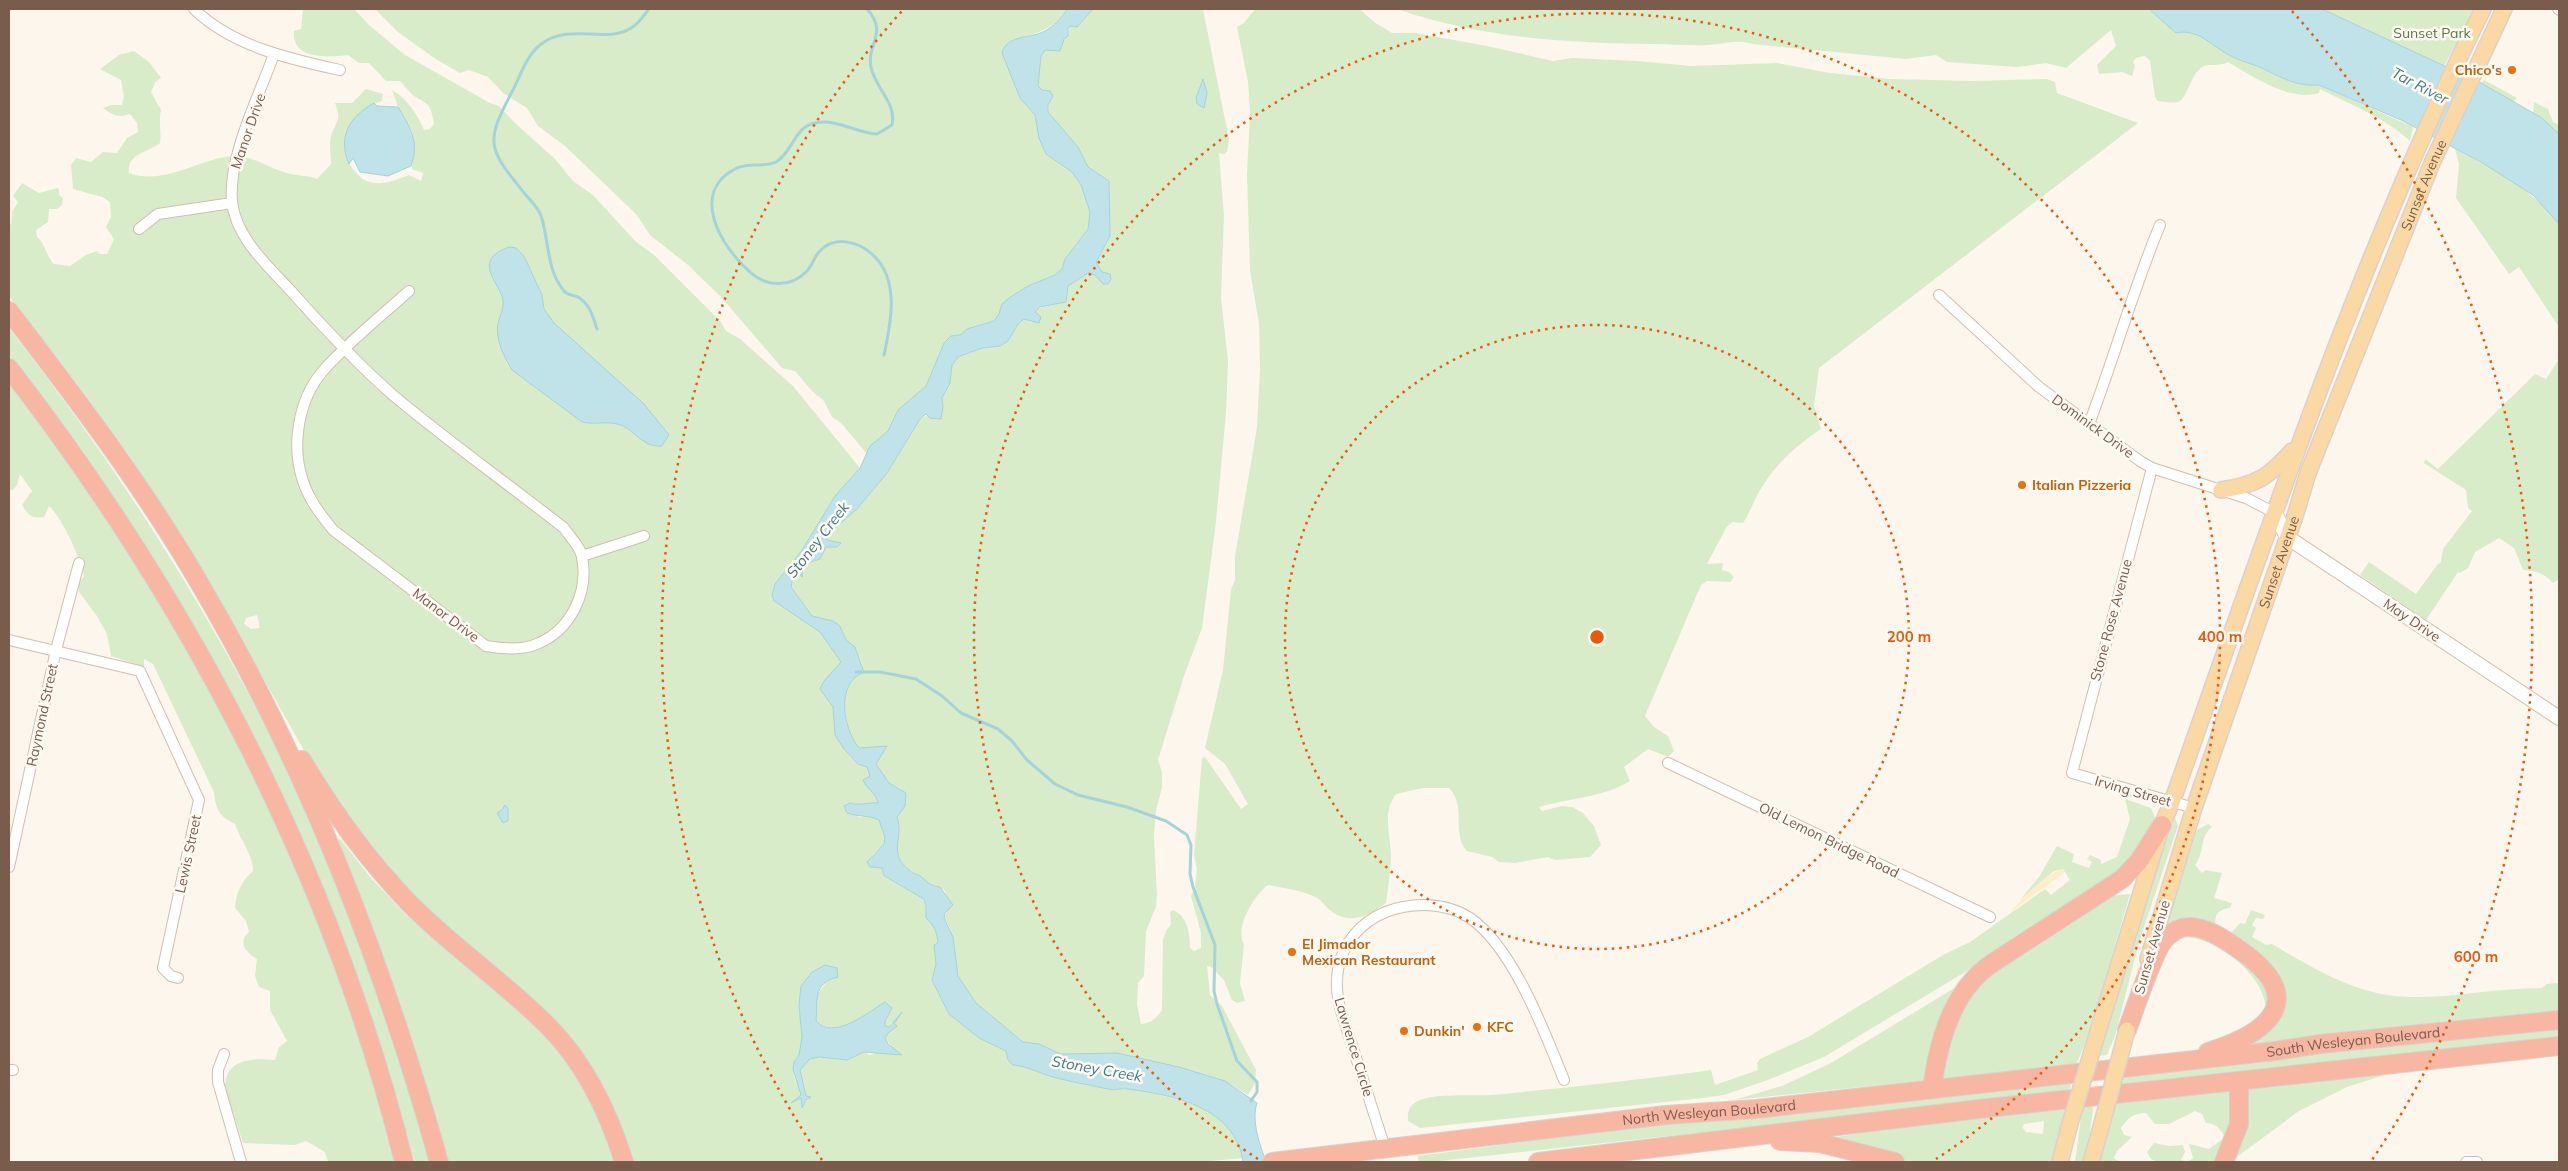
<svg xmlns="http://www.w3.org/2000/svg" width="2568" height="1171" font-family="Mulish,sans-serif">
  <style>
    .green { fill: #d8ecc9; fill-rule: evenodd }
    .sand { fill: #fcefc7 }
    .water { fill: #bfe3e8; stroke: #a5d3da }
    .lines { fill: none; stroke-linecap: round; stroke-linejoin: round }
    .stream { stroke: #a5d3da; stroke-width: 3 }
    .street-casing { stroke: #d1beb0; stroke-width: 12 }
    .secondary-casing { stroke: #d6c0b0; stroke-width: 16 }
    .primary-casing { stroke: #dad1cd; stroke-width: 18 }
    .highway-casing { stroke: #dad1cd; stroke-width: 20 }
    .street { stroke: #fff; stroke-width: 10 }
    .secondary { stroke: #fff; stroke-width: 14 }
    .primary { stroke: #fbd9a5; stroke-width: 15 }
    .highway { stroke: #f7b7a3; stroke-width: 18 }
    .primary-bridge-casing { stroke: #dad1cd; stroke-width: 18; stroke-linecap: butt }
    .primary-bridge { stroke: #fbd9a5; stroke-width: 15 }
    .ring { fill: none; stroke: #e8590c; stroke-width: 2.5; stroke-dasharray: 2.5 5 }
    .food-dot { fill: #e8710a; stroke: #fffaf3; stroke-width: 2 }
    .labels { text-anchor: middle; stroke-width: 5; stroke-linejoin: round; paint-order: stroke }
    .park-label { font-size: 14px; fill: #537a41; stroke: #fffaf3 }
    .food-label { font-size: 14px; font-weight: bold; fill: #c56008; stroke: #fffaf3; text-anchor: start }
    .street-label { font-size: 14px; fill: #7a5c4d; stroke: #fffaf3 }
    .water-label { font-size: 15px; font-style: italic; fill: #437c86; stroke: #fffaf3 }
    .centre { fill: #e8590c; stroke: #fffaf3; stroke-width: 2.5 }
    .ring-label { font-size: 15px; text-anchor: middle; font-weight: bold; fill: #e8590c; stroke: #fffaf3; stroke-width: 5; stroke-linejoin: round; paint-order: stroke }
  </style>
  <rect width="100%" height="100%" fill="#fdf6ec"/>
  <g class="green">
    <path d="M303,9H354L369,25L405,55L490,103L499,106L516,124L555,159L573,181L593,195L636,242L653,254L721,322L726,331L740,339L793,386L860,468L835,496L802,550L783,573L774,601L820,632L842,662L820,689C824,695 831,702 834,709C842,732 839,758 867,767L870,776L864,781C867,790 877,792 878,804C867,801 860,806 850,803L844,807L859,817L870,816L879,820L885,837L884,844L872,855L876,868H882L884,877L924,899L926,906V918C934,925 937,932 938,943L934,945L936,964L932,980L949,1013L979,1038L1006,1051L1008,1060L1054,1077L1113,1090C1128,1088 1140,1091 1155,1094C1193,1103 1233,1113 1243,1158L1201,1162H630L593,1078L388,874L310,761L185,540L129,455L75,381L9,296V223L11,225L12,212L18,202L13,196L22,183L39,193L57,188L59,189V195L63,198L62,205L57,209H49L48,222L36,230L37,237C45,243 46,256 54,264L70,266L86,255L97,251L100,254H107L114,239L106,227L111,217L110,202L102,197L73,189L71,165L76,158L91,162L103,152L117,153L127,138L138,132L137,123L130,114C119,118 112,115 103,108L111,105H122L124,96L121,80L100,69L119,55L134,51L149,62L161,78L155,82L151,92L161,110C158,123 162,130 160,143C149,152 126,154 129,173C163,186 199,159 232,156C252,154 272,171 291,174C300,176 307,175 317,179L331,164C331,156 329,144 331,136C336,120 342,121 335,103H352L366,89L383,94L382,101C353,109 332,143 353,169C359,177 365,182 375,183C387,184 398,179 409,175L421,181L423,173L412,169V131L398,107L392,90C408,99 417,114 424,130L430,129L434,124C430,104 431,106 414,96C409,92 404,85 400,81H386L369,63H359L348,55C328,57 292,61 294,31L301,29ZM257,615L260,628L251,629L244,624L246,618ZM825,965L829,979L816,996L815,1020C831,1038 862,1018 876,1008L889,1014L885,1021V1026L889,1027L891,1022L897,1026L888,1033L885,1038L892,1047L870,1055L864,1052C858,1054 851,1060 846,1060C826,1060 814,1050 800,1070L806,1096L810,1097L802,1107L801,1098L794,1102L801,1095L794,1076V1062L799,1055L802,1037L799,1006L801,986L812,972Z"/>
    <path d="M375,9H1067C1055,30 1034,34 1012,40L1013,77L1020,98L1035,115L1046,154L1072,172L1081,185L1090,212L1088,228L1065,259L1062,269L1055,275L1028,286L1009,298L1002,304L999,314L994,321L967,329L960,335L951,336L944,343L926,386L898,410L888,431L870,446L867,454L841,423L832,417L824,401L812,391L795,371L782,368L721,297L688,265L650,235L637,215L565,146L538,126L527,108L503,93L488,77L469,70L460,73L437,60L398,32Z"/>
    <path d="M1093,9H1203L1229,140L1227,151L1224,154L1219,153L1224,216L1221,298L1228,361L1226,413L1216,522L1202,628L1184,676L1158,760L1162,772V787L1156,811L1154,835L1157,896L1156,907L1146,931L1144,976L1138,983L1137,1004L1141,1024C1151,1023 1157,1018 1162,1010L1163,940L1166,931L1171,924L1170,912L1173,910C1188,917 1190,933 1190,948L1194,951L1201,948V933L1191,896L1195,887L1197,869L1194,855L1202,758L1205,757L1241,809L1248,804L1225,764L1205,748L1223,670L1231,589L1235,580V557L1257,427L1260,368L1259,323L1250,271L1247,175L1250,111L1248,82L1237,27L1244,23L1255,9H1360L1374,22L1392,33H1415L1487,46L1553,61L1572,58L1637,61L1691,66L1777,63L1830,73L1890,79L1973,81L2047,79L2055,82L2057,93L2138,123L1819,368L1814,406L1821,429C1796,446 1774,465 1759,492C1753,502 1750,513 1743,523L1732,522L1726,528L1707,564L1723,563L1722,570L1729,572L1734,577L1730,582L1707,581L1701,585L1645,716L1654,727L1668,736L1674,751L1668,757L1648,749L1624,767L1630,781C1602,798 1569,798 1539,807L1542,811L1562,806L1572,807L1583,813L1594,826L1601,845L1590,857L1555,860L1548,857L1515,863L1499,862L1492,857L1467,851C1451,834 1467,806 1449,788H1423L1396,794C1382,813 1390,833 1391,855C1391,870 1388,887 1386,903C1370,915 1350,926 1331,911C1326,907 1322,901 1317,898C1303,890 1283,888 1268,885C1255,894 1234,928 1244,944L1240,983L1245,1001L1237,1003L1232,1000L1224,980L1211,967L1207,966L1210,995L1222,1006L1256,1070L1255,1083L1248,1095L1230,1084L1206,1075L1154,1061L1117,1053L1061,1054L1039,1044L1023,1042C1001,1021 971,1007 959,977C951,957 958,936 944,918L948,910L945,891L940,887L926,883L918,875L909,871L898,857L896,846L900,827L897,817L901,789L889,783L876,764L881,746L867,749L859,748C847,733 840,703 849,684C853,677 859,674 863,666L855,647L846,640L840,626L833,621L812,616L791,587L794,573L797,571L803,573V565L814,562L826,547H837V542L827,540L828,534L857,509L887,473L920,419L943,407L942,398L950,383L952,365L958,357L982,348L1000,346L1008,341L1018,324L1040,308L1066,302L1068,286L1088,273L1095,275L1102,272L1096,262L1110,236L1109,181L1088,167L1078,147L1048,112L1050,91L1042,90L1038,86L1041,56L1045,50L1068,36L1070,26L1077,27Z"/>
    <path d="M1397,9H2149L2176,33C2199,28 2212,47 2231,56C2242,62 2254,64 2264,69C2282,78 2298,87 2319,85L2413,127L2410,141C2384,117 2351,105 2320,89L2319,93C2289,102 2254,77 2228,62C2220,67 2210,63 2202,67C2191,74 2187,99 2178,102C2173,103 2164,102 2158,101L2155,97L2150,61L2145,56L2136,58L2133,62L2135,66L2132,76L2122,72L2099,74L2097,65L2116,46L2111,30L2066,68L2046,63L2017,67L1947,62L1936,55L1906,59L1753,44C1737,39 1725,44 1708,45C1691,46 1673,44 1655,44C1568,43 1480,38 1397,9Z"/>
    <path d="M2322,9H2475L2444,66Z"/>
    <path d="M2484,80L2517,98L2513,102L2481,83Z"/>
    <path d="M2534,102L2548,109L2553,122L2559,125V134L2533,113Z"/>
    <path d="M2455,149C2494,167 2533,190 2559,224V327L2519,267L2509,274L2456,198L2459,164Z"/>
    <path d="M9,328C115,463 208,608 284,763C347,890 391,1027 431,1162H415L367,1004L336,927L254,740L216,667L160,571L106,488L9,355Z"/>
    <path d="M2559,359V579L2553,583C2544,573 2536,571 2523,570L2514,548L2499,538L2475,552L2468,568L2460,573L2458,572L2426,620L2360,575L2369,562L2416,594L2437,565L2441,562L2443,549L2472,511L2468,508L2466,490L2424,463L2425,459L2438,469L2535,374L2546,379Z"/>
    <path d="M9,380L104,512L185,643L235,736L293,859L324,937L374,1079L394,1162H328L325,1152L306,1141L295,1145L243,1143L225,1088C225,1058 253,1058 275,1060L279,1047L287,1041L270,1010V991L259,987L255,976L257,959C246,952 237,943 249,932L246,921L235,908C236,894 241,881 253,871C254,856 240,840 235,824C219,816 216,810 214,792L153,664L144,659V667L111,656L107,634L97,616L79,592V583L84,576C80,558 63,519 49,506L44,517C32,519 28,515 22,505L32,491L20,474L17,485L13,490H9Z"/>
    <path d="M2125,799L2151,808L2157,822L2132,862L1995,954L1824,1057L1765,1081L1724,1095L1703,1098L1420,1128L1408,1121C1407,1111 1410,1104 1420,1100C1437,1093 1472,1096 1492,1095C1565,1088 1638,1080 1711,1070L1715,1085L1758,1070L1757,1063L1760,1059L1808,1037L1943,955L1970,942L2045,889L2051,895L2070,880L2063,869L2054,871L2020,900L2039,877L2057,846L2074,854L2072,862L2089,868L2092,862L2087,859L2090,855L2101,860V864L2117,857L2130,819Z"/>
    <path d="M2175,817L2178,826L2139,942L2115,1036L2107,1055L2098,1056L2150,885Z"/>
    <path d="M2208,824L2212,827C2199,837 2205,854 2195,865L2202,873L2206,870L2222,873L2214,898L2232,903L2230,908C2219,909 2213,915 2216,927L2224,932L2231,933L2240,923L2245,924L2251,910L2265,915L2263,919L2256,918L2252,925L2256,928L2252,937L2266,945L2272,944C2314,969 2358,996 2409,997C2453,998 2497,988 2542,988L2547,984L2559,983V1011L2249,1045C2255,1039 2257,1033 2260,1025C2262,1020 2266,1012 2266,1007C2262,977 2230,951 2204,941C2191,936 2176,936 2162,938L2197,830Z"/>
    <path d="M340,839L371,878L406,915L530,1014L581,1079L617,1162H447L337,840Z"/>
    <path d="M2130,894L2090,1032L2076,1065L1734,1100L1782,1086L1831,1063L2106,896Z"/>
    <path d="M2559,1026V1037L2116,1088L2119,1073Z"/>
    <path d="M2391,1070V1073L2347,1087L2299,1111L2230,1162H2157L2151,1159L2147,1152L2154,1143L2169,1146L2183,1145L2185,1152L2181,1160L2188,1162L2193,1158L2189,1144L2209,1149L2225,1137C2220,1128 2216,1124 2206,1123L2202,1114L2195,1111L2169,1124H2155L2146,1113C2133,1113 2128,1118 2121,1128L2124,1135L2132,1137L2117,1151L2114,1158L2119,1162H2098L2112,1101Z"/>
    <path d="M2073,1078L2069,1092L1431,1162L1418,1161V1156L1701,1118Z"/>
    <path d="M2094,1101L2089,1141L2083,1162H2075L2083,1102Z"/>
    <path d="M2066,1106L2053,1162H1900L1831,1138L1884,1129ZM2044,1121L2043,1134L2026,1132L2022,1127L2024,1124Z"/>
  </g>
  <g class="sand">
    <path d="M344,838L423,928C390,902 368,869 340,839Z"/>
    <path d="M2063,869L2065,872L2010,913C2020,899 2047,873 2063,869Z"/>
  </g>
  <g class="water">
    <path d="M1067,9H1093L1077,27L1070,26L1068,29V36L1064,39L1060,51L1045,50L1041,56L1038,86L1042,90L1050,91L1053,96L1048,105V112L1078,147L1088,167L1109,181L1110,236L1096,262L1102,272L1110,274L1111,279L1108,284H1103L1095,275L1088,273L1068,286L1066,302L1040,307L1035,312L1041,317L1039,323L1024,319L1018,324L1008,341L1000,346L982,348L958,357L952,365L950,383L942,398L943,407L941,419L930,418L926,414L920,419L887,473L857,509L828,534L827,540L841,543L837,547H826L820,559L803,565L802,577L797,571L794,573L791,587L812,616L833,621L840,626L846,640L855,647L864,672C835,683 843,728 859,748L887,746L876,764L889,783L906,793L905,806L897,817C905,838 886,852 910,871C913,874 917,874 920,876C928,882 930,886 940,887L953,905L945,913L944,918L953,937L958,976L976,1003L1023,1042L1039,1044L1061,1054L1117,1053L1179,1067L1225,1081L1257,1103C1251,1121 1260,1145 1266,1162H1243C1236,1107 1173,1095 1127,1089C1121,1088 1115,1091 1108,1089C1090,1085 1071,1082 1053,1077C1039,1073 1027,1066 1013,1065L1008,1060L1006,1051L979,1038L949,1014L932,980L936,964L934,945L938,943C937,932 934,925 926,918V906L924,899L884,876L882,868L870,867L867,862L884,844L885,837L879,820C869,815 859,817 847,813L844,806L850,803C859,806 868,802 878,803C876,792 867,790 863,780L870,776L867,767L858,764L844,749L835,735L833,707L820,689L824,681L841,662L820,632L774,601L772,595L775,584L802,550L835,496L860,468L870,446L888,431L898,410L926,386L944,343L951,336L960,335L967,329L994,321L999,314L1002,304L1009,298L1028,286L1055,275L1062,269L1065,259L1088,229L1090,212L1081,185L1072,172L1046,154L1039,138L1035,115L1020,98L1002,53C1007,34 1031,39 1045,31C1054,26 1062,18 1067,9Z"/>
    <path d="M2149,9H2322L2481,83L2542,118L2559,134V224L2533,195L2481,162L2401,120L2319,85C2298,87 2282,78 2264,69C2254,64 2242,62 2231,56C2212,47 2199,28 2176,33Z"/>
    <path d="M1203,79L1207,93L1204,108L1197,104L1196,98Z"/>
    <path d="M374,103L377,106L398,107C410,127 420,142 411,166L388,176L360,172L353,158L349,164C337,137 350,116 374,103Z"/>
    <path d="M509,247L516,248L524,256L542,295L544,309L554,323L644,404L669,435L662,446C641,448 635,428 617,424C606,421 594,425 582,422L512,370C504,356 495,340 498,323C500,316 504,308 503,300C499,281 471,261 509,247Z"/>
    <path d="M505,805L508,809V821L503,823L497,813L502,810Z"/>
    <path d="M825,965L837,968L838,977C812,983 818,1001 816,1021C833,1041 869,1012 885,1002L892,1008L885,1021V1026L889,1027L902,1012L894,1024L897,1026L888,1033L885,1038L888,1044L902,1055L864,1052L847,1060L819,1057L810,1059L800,1070L806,1096L811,1097L806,1100L802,1108L801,1098L791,1103L801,1095L793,1069L794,1062L799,1055L802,1037L799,1006L801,986L812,972Z"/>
  </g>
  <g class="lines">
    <g class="stream">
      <path d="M867,9C889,33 866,45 871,67C875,88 897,103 892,125L877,134C856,133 836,118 815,123C794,127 793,152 776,162C763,168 747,162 735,169C689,193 721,247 750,272C766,287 791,288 807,271C812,266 814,257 819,252C834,235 858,241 873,255C900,280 891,323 884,355"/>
      <path d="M597,329C593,317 590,304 578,297C573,295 567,295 564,291C547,271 549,243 542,219C540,209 531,201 525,194C488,148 484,144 513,90C520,76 527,55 540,45C569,21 609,46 634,26C640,22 645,14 649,9"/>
      <path d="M856,672H880L916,679L942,696L961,713L998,729L1012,741L1027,760L1055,784L1078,795L1127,807L1166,821L1187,835L1191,845L1190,874L1193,887L1215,945L1214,991L1217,1004L1237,1061L1257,1082V1092L1251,1101"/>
    </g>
    <defs>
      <g id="street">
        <path d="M194,9C232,46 289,59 340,70"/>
        <path d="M2558,9L2559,10"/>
        <path d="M274,54C259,96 228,157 232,201C235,237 268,266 291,291C324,328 357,364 394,396C449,442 508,484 564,528C570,537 581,548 582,557C589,592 571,629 539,643C523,651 503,649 486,646L333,530C321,515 309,500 303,481C291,446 298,401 322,372C347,343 380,317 409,291"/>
        <path d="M139,229L158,214L232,203"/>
        <path d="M1939,295L2039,387L2140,461L2152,468L2246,498L2275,513"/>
        <path d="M2089,424C2114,358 2133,290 2160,225"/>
        <path d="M2152,468L2072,773L2194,808"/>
        <path d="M582,556L644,536"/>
        <path d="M9,640L140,671L199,800L163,968L171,976L178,978"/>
        <path d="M1668,763L1990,917"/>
        <path d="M9,867L56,650L79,563"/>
        <path d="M224,1054L218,1070V1082L241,1162"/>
        <path d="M9,1070H13"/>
        <path d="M1385,1148L1341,1011C1323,950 1366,903 1427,905C1443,906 1457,909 1470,918C1513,947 1545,1033 1564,1080"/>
        <path d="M2466,1162H2477"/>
      </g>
      <path id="secondary" d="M2275,513L2287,537L2559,718"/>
      <g id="primary">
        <path d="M2221,490C2257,485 2268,477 2292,451"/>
        <path id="s1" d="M2148,959L2194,808L2295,516L2308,473L2432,163L2504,9"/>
        <path d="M2096,1038L2162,825L2172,802C2267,535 2356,263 2483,9"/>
        <path d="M2060,1162L2069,1127"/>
        <path d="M2091,1162L2100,1131"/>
      </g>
      <g id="highway">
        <path d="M9,311C76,398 142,485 197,579C305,761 382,959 439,1162"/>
        <path d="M9,368C191,603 332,873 404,1162"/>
        <path d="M302,760C332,811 367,859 408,902C452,947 506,983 550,1028C585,1064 609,1114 624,1162"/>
        <path d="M2127,1030C2134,1012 2154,950 2165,939C2171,933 2180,927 2188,927C2205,926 2224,939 2237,948C2308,996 2275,1031 2208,1052"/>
        <path d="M1932,1089C1938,1044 1951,992 1991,964L2122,879L2139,861L2162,825"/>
        <path d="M1780,1141L1820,1143L1895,1162"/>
        <path id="s2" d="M1272,1162L1666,1115L1756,1109L2275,1051L2320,1044L2559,1020"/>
        <path d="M1538,1162L1979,1109L2559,1046"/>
        <path d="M2224,1162L2239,1124V1081"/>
      </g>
    </defs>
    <use href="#street" class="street-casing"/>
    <use href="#secondary" class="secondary-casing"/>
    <use href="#primary" class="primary-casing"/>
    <use href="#highway" class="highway-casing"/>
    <use href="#street" class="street"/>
    <use href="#secondary" class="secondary"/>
    <use href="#primary" class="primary"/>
    <use href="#highway" class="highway"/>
    <defs>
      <g id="primary-bridge">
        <path d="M2069,1127L2096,1038"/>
        <path d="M2100,1131L2127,1030"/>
      </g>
    </defs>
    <use href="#primary-bridge" class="primary-bridge-casing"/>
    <use href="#primary-bridge" class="primary-bridge"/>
  </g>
  <g class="ring">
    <circle cx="1597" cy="637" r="312"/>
    <path d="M1258 1159A623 623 0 1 1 1936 1159"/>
    <path d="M822 1160A935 935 0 0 1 902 11M2292 11A935 935 0 0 1 2372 1160"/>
  </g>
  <g class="food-dot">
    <circle cx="2512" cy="70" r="5"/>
    <circle cx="2022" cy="485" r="5"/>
    <circle cx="1292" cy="952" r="5"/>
    <circle cx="1477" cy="1027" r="5"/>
    <circle cx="1404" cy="1031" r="5"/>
  </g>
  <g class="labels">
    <g class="park-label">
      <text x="2432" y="38">Sunset Park</text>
    </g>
    <g class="food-label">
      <text x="2502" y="75" text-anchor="end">Chico's</text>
      <text x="2032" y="490">Italian Pizzeria</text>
      <text x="1302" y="949">El Jimador<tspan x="1302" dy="16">Mexican Restaurant</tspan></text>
      <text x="1487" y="1032">KFC</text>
      <text x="1414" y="1036">Dunkin'</text>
    </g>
    <g class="street-label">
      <text transform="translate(248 131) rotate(-71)" y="5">Manor Drive</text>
      <text dy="5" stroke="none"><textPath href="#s1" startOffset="822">Sunset Avenue</textPath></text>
      <text transform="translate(2093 426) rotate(36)" y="5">Dominick Drive</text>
      <text dy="5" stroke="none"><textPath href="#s1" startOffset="418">Sunset Avenue</textPath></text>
      <text transform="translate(446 615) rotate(37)" y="5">Manor Drive</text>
      <text transform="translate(2111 620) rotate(-75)" y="5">Stone Rose Avenue</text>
      <text transform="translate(2412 620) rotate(34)" y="5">May Drive</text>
      <text transform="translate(42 715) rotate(-78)" y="5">Raymond Street</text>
      <text transform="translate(2133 791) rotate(16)" y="5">Irving Street</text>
      <text transform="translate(1829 840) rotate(26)" y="5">Old Lemon Bridge Road</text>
      <text transform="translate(188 854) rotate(-78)" y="5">Lewis Street</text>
      <text transform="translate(2152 947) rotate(-74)" y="5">Sunset Avenue</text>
      <text dy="5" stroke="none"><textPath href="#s2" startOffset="1088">South Wesleyan Boulevard</textPath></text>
      <text transform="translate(1354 1047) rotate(73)" y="5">Lawrence Circle</text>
      <text dy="5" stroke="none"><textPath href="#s2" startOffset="440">North Wesleyan Boulevard</textPath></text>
    </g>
    <g class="water-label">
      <text transform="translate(2420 86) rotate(28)" y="5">Tar River</text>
      <text transform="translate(818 540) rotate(-52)" y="5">Stoney Creek</text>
      <text transform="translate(1097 1069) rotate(10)" y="5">Stoney Creek</text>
    </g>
  </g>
  <circle cx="1597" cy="637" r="8" class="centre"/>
  <g class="ring-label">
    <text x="1909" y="642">200 m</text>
    <text x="2220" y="642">400 m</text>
    <text x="2476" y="962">600 m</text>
  </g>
  <rect width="2568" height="1171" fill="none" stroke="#7a5c4d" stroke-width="20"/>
</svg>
